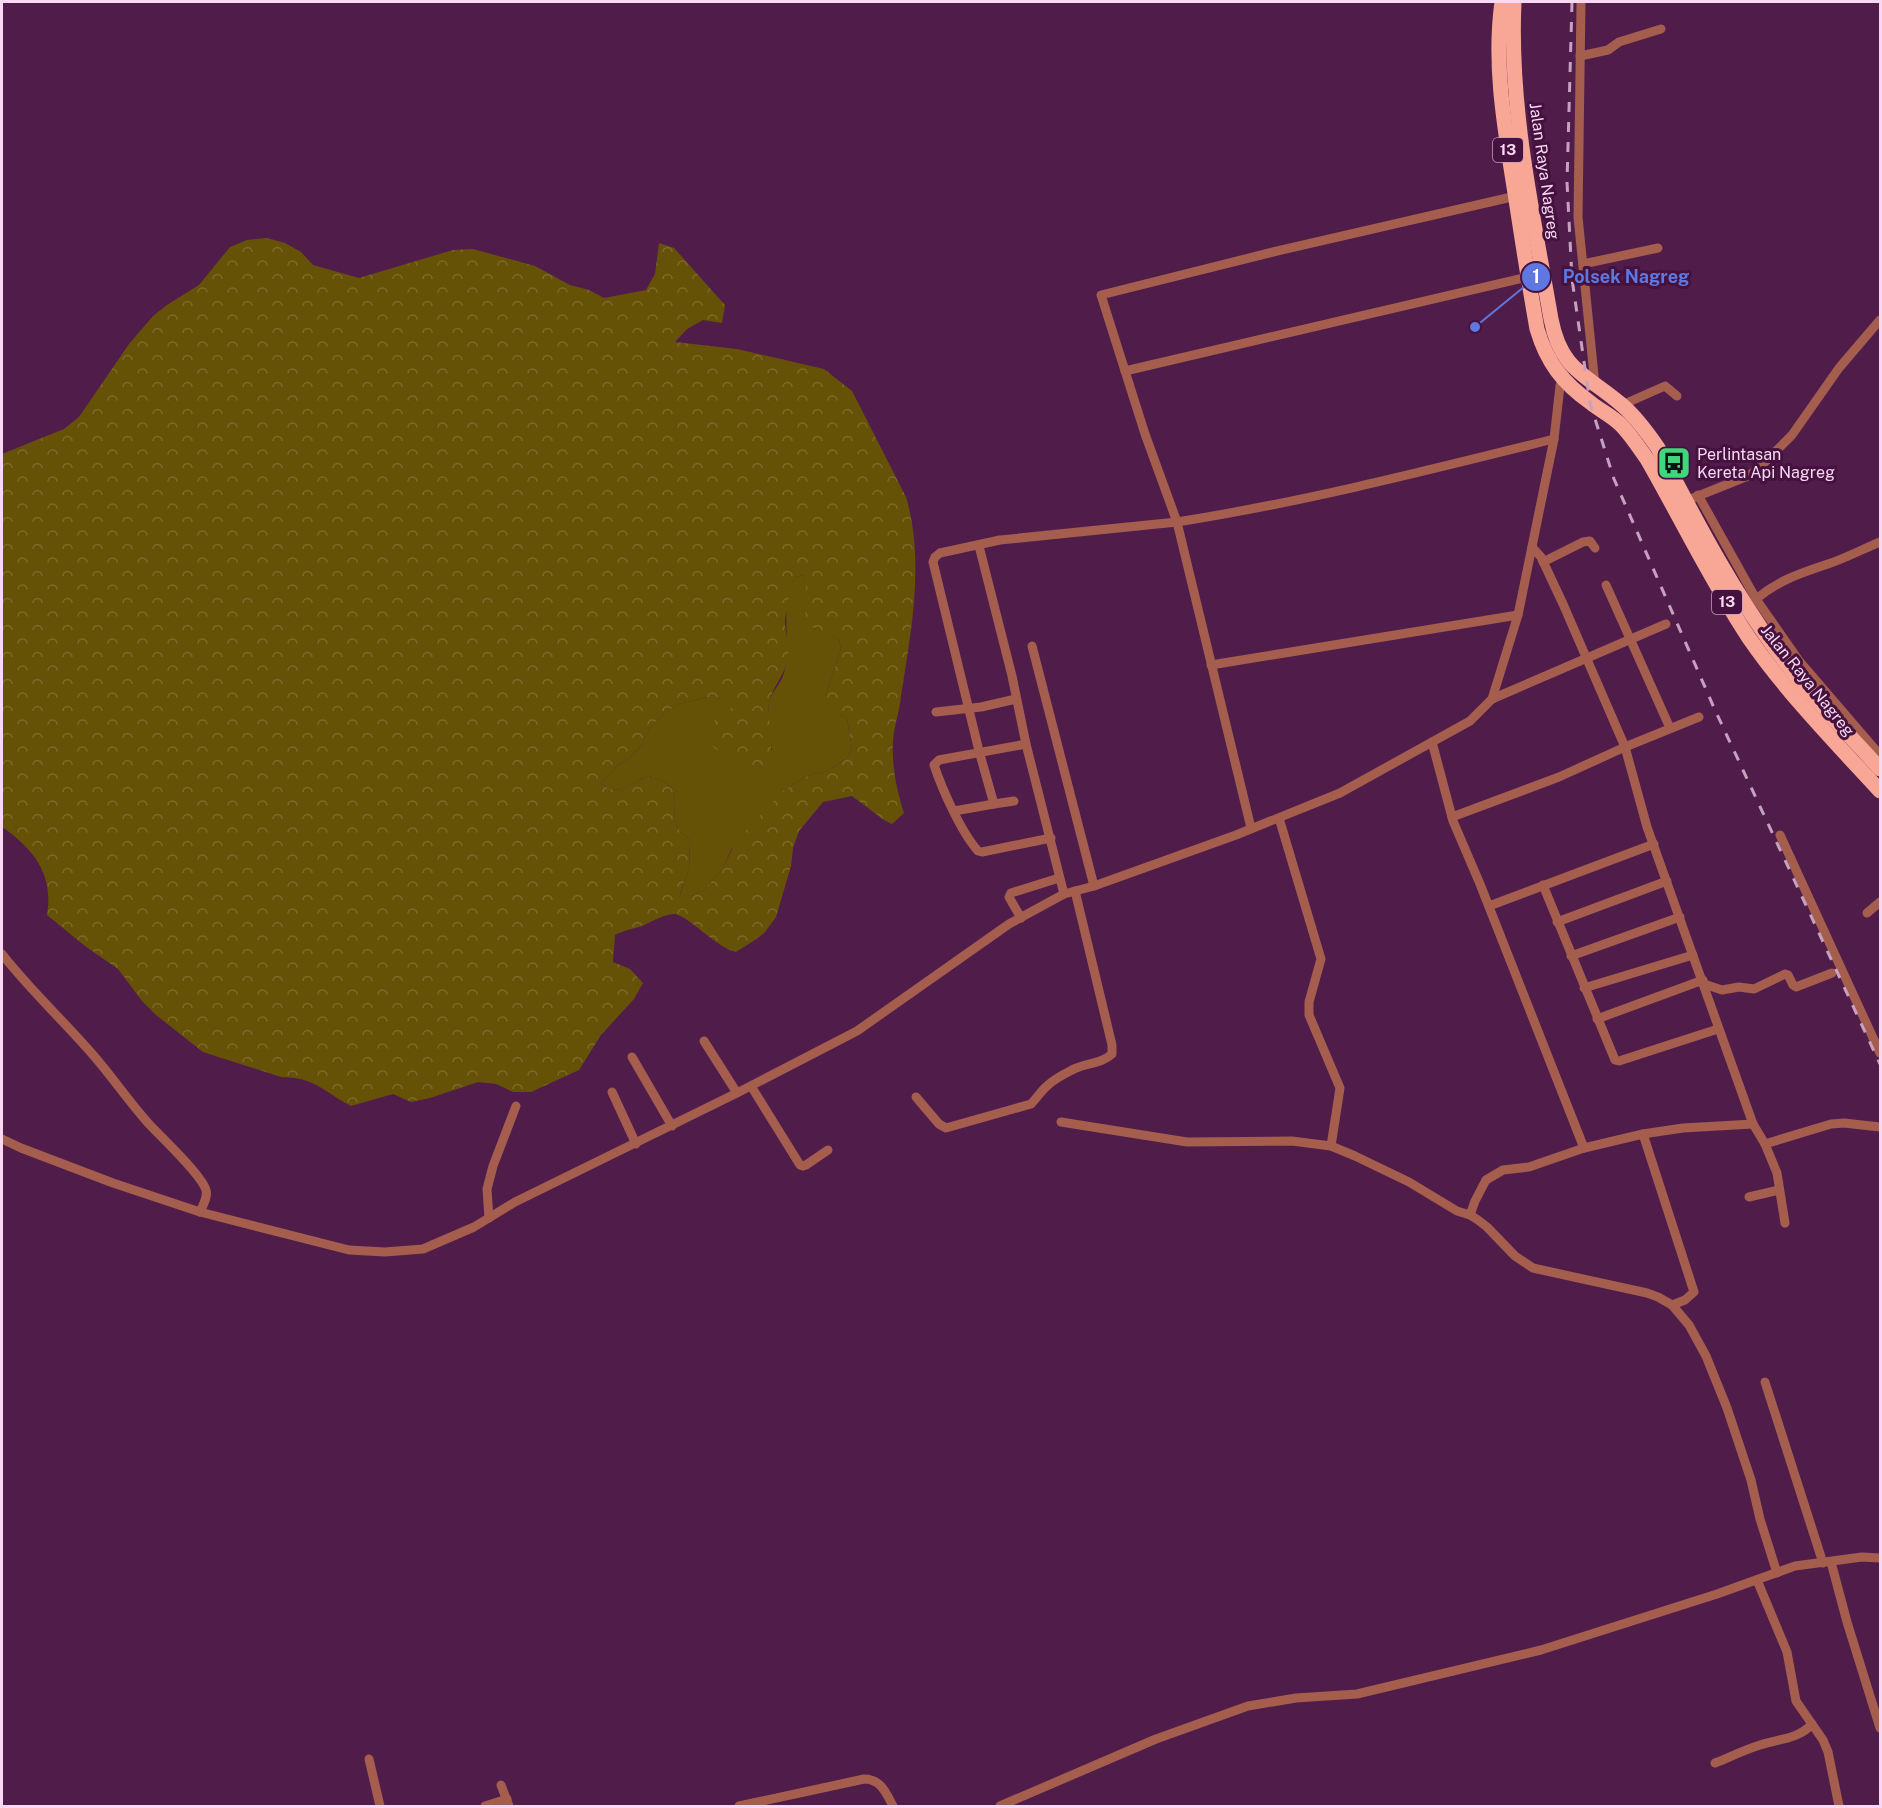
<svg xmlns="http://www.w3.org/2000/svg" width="1882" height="1808" font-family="'Public Sans',sans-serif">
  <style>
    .grass { fill: #665206 }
    .forest { fill: url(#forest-crowns); fill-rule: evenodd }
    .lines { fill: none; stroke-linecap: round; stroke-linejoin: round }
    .minor { stroke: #a55d4e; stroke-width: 9 }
    .trunk { stroke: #f8a696; stroke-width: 15 }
    .rail { stroke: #c6a1c0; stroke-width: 3; stroke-dasharray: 10 10; stroke-linecap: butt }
    .labels { text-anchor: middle; stroke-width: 6; stroke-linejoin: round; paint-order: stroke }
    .shield { fill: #45123f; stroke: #c29dbc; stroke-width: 1.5 }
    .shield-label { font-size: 15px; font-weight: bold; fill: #f8d8f2 }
    .street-label { font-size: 16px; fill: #f8d8f2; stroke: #45123f }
    .poi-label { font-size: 16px; fill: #f8d8f2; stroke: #45123f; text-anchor: start }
    .leader { fill: none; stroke: #5f77e0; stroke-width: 2 }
    .callout-dot { fill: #5f77e0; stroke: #45123f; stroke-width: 2 }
    .mark-label { font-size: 18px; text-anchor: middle; font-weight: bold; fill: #fff }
    .callout-label { font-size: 18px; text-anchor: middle; font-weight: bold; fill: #5f77e0; stroke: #45123f; stroke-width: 6; stroke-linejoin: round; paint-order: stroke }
  </style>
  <defs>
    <pattern id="forest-crowns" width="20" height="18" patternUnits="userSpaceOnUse" patternTransform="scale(1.5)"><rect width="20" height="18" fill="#665206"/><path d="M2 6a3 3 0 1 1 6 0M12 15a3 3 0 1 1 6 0" fill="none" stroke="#7d6a2b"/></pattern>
  </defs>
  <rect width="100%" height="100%" fill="#501d4a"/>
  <path class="grass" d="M804,575L807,584L805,612L814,629L831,635L839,640L841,649L826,695L839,714L847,719L852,748L847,758L827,771L809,775L784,790L731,850L723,868L705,889L688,898H683L680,895L689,868L690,840C686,836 679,831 677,826C670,814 681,797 669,786C666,782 661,781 657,779C635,770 625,803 601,783L616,767L631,757L642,744L650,728L663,714L679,704L707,697H717L735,706C718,717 700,730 716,750H772C771,736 767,717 769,703C771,692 781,684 784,673C793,641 778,606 795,577Z"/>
  <path class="forest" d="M267,238L285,243L301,252L313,265L359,278L453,250L473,249L535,266L570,285L589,290L604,298L646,290L655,274L659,243L674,248L725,305L722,323L703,320L687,329L675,342L737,349L824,369L852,391L906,497C925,562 911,631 901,696C900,708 896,720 894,732C890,758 896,789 904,813L892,824L884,820L852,796L823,802L799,831L793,848L791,866L776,917L765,932L758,938L736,952C715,947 686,913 673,914C662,915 651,922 642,926C633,929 624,930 615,935L613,962L630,969L643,983L634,999L601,1035L579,1070L531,1092H513L496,1084L478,1082L430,1098L411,1102L393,1094L351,1106C324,1092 315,1077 281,1077L203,1052L156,1015L142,1001L118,969L85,946L47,915C54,875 34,849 2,827V454L64,429L79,417L129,344L153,316L167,305L199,285L230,247L247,240ZM804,575C810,590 798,615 812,627C819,633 831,634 839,640L841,649L826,695L829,714H839L847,719L852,748L847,758L827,771L809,775L784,790L736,841L723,868L705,889L688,898H683L680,894L689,868L690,840C686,836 679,831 677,826C670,813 681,797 669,786C666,782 661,781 657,779C636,770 623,803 601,783L616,767L631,757L642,744L650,728L663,714L679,704L707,697H717L734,706C727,711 718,715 713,723C709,729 707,738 711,744C717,754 748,771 759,767C782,757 766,721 769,703C772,687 786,674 788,657C790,644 785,633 785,621C785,615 788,608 788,603C790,592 790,586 795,577Z"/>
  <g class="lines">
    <g class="minor">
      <path d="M1581,2L1578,217L1595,385"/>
      <path d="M1580,56L1608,50L1619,42L1661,29"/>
      <path d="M1516,196L1273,252L1101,295L1145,434L1177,522C1304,502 1429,470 1554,439"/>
      <path d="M1583,264L1658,248"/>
      <path d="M1125,371L1528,277"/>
      <path d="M1622,405L1665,386L1677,396"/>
      <path d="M1698,495L1756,599L1800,662L1880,755"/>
      <path d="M1693,498L1748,476L1760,467L1792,435L1839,368L1880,320"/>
      <path d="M979,546L1012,676L1026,744L1064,894"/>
      <path d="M1532,547L1541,557L1563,604L1625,747L1647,827L1753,1124"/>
      <path d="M1543,562L1583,542L1590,541L1595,548"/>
      <path d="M1606,585L1670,728"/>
      <path d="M1756,599C1781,579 1799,574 1828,564C1846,558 1863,549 1880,542"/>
      <path d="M1032,646L1094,886"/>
      <path d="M1211,665L1518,615"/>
      <path d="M1492,699L1666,624"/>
      <path d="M936,712L981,707L1016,699"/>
      <path d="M1432,742L1453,821L1480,884L1584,1148"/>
      <path d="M1026,744L939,760L934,765C942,789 961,832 978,851L982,852L1051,838"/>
      <path d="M994,804L1014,801"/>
      <path d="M954,811L994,804L979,751L933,562L935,557L940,553L1000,540L1177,522L1251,828"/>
      <path d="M1452,817L1559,777L1625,747L1699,717"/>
      <path d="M1279,818L1321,959L1309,1002V1015L1340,1088L1331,1146"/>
      <path d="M1780,835L1880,1053"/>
      <path d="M1543,885L1615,1060L1619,1061L1718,1029"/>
      <path d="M1489,906L1654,844"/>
      <path d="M1867,913L1880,902"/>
      <path d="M1021,918L1009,897L1011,893L1059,878"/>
      <path d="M1557,922L1667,881"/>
      <path d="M2,954C30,990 64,1021 94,1056C113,1078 130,1103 149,1124C162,1138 201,1174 206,1190C208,1197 203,1205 200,1212"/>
      <path d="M1571,956L1680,917"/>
      <path d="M1704,984L1722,990L1739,987L1754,989L1785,974L1788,975L1793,985L1796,987L1832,973"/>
      <path d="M1584,988L1693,955"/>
      <path d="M1597,1019L1703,980"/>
      <path d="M704,1041L737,1093"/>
      <path d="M632,1057L672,1126"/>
      <path d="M751,1086L800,1165L803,1166L806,1165L828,1150"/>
      <path d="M612,1092L636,1144"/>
      <path d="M916,1097L939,1124L946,1128L1031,1104C1037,1098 1041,1091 1047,1086C1054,1079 1064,1074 1072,1070C1086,1062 1100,1065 1112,1054V1045L1075,891"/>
      <path d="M1061,1122L1187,1142L1292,1141L1331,1146L1355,1156L1409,1182L1457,1211L1470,1215L1478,1220L1487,1227L1515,1256L1533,1268L1647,1293L1658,1297L1672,1305L1685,1300L1694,1292L1643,1134"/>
      <path d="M2,1139L21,1148L113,1183L200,1212L349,1250L385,1252L423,1249L474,1227L515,1202L737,1093L857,1031L1009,924L1064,894L1094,886L1236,835L1340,793L1470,721L1492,699L1518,615L1554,439L1560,386L1564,374"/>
      <path d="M1765,1144L1831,1124L1844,1123L1880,1127"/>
      <path d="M1749,1197L1779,1190"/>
      <path d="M1470,1215L1475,1201L1486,1180L1503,1170L1529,1167L1584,1148L1643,1134L1683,1128L1753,1124L1765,1144L1777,1173L1785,1223"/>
      <path d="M489,1218L487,1189L493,1166L516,1106"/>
      <path d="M1672,1305L1689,1325L1706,1356L1727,1408L1751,1480L1760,1519L1777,1573"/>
      <path d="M1765,1382L1823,1563"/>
      <path d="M1831,1562L1847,1622L1880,1728"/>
      <path d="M1757,1580L1787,1652L1796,1701L1823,1740L1828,1752L1839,1806"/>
      <path d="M369,1759L380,1806"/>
      <path d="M1715,1763C1730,1757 1744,1750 1760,1745C1778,1739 1799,1739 1812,1724"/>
      <path d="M501,1785L509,1806"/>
      <path d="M485,1806L507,1799"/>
      <path d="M739,1806L864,1779C881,1779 886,1793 893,1806"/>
      <path d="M1000,1806L1156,1739L1248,1706L1296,1698L1357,1694L1541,1650L1717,1594L1795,1566L1862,1557L1880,1558"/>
    </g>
    <g class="trunk">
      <path d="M1502,2C1493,65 1505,130 1515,193C1522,239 1529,284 1537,329C1547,363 1563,383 1591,403C1601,411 1612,416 1621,425C1631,435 1639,448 1647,459C1681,518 1711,581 1749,638C1787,693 1835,742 1880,791"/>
      <path d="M1514,2C1509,109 1533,214 1551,319C1561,371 1586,374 1622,405C1636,417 1647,432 1658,448C1697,523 1737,600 1789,667C1817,704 1850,735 1880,769"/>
    </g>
    <path class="rail" d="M1572,2L1567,182L1572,279L1590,403L1614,479L1715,710L1880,1064"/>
  </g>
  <defs>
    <symbol id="bus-square" viewBox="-11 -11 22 22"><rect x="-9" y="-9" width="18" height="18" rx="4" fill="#40d77c" stroke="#45123f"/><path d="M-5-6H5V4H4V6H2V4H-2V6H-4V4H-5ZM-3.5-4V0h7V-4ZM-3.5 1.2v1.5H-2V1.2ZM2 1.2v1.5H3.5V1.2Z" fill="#111"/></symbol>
  </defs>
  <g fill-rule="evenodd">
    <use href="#bus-square" x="1655" y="444" width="38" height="38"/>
  </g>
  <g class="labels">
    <g class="shield">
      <rect x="1493" y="138" width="30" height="24" rx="4.5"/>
      <rect x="1712" y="590" width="30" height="24" rx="4.5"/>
    </g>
    <g class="shield-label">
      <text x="1508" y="155">13</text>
      <text x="1727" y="607">13</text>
    </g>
    <g class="street-label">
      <text transform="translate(1545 171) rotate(82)" y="6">Jalan Raya Nagreg</text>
      <text transform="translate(1808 680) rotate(51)" y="6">Jalan Raya Nagreg</text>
    </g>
    <g class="poi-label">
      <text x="1697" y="460">Perlintasan<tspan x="1697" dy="18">Kereta Api Nagreg</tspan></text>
    </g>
  </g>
  <path class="leader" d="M1475 327L1536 277"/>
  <g class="callout-dot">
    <circle cx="1475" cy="327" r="6"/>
    <circle cx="1536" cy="277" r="15"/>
  </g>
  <g class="mark-label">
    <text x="1536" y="283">1</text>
  </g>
  <g class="callout-label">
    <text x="1626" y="283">Polsek Nagreg</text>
  </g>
  <rect width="1882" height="1808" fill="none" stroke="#f8d8f2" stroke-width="6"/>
</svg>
